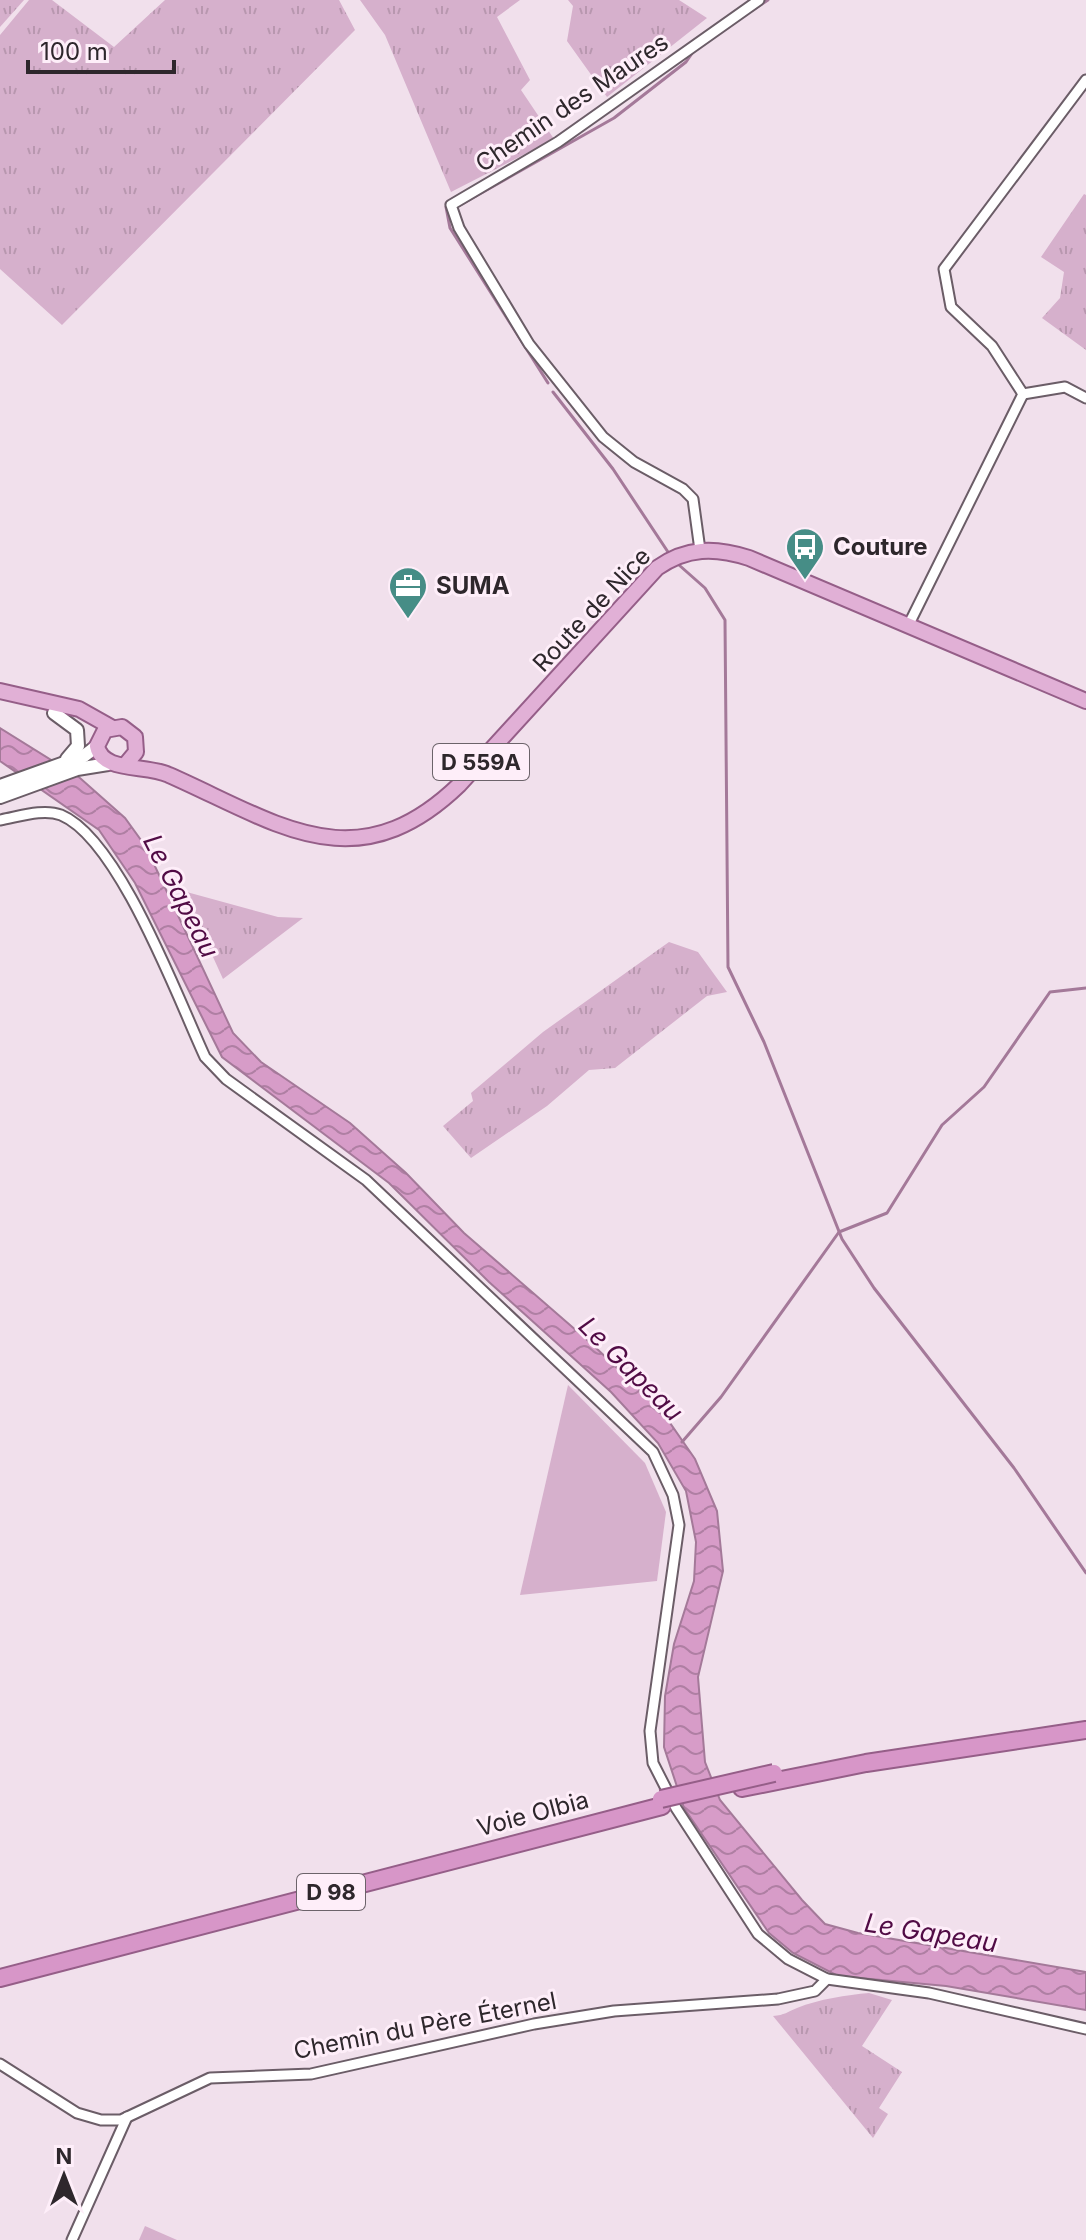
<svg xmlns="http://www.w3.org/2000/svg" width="1086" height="2240" font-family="Inter,sans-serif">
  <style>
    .grass { fill: url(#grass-tufts) }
    .park { fill: #d6b0cc }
    .water { fill: url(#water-waves); stroke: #a47999; stroke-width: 2 }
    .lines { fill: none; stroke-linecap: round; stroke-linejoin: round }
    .stream { stroke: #a47999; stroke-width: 3 }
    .minor-casing { stroke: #6b5d67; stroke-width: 13 }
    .secondary-casing { stroke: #6b5d67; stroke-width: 16 }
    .primary-casing { stroke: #955e88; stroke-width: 18 }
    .trunk-casing { stroke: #955e88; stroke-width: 20 }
    .minor { stroke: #fff; stroke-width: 9 }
    .secondary { stroke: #fff; stroke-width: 12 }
    .primary { stroke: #e1b0d6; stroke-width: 14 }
    .trunk { stroke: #d796c8; stroke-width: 16 }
    .trunk-bridge-casing { stroke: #955e88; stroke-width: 20; stroke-linecap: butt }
    .trunk-bridge { stroke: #d796c8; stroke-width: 16 }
    .labels { text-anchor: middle; stroke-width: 6; stroke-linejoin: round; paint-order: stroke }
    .shield { fill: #feeef9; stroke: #6c636a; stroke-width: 2 }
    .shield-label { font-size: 22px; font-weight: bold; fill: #2e272c }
    .street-label { font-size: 24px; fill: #2e272c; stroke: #feeef9 }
    .poi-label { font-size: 24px; font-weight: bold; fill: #2e272c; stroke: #feeef9; text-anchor: start }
    .water-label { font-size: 26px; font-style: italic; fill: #510b45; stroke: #feeef9 }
  </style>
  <defs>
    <pattern id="grass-tufts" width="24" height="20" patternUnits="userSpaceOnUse" patternTransform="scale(2)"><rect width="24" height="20" fill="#d6b0cc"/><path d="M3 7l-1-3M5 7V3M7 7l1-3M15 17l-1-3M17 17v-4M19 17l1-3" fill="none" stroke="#b897af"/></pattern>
    <pattern id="water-waves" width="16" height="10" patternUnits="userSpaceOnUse" patternTransform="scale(2)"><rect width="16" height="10" fill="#d79cc8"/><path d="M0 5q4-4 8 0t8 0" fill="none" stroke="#af7fa3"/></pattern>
  </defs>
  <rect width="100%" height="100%" fill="#f1e0ec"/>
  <g class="grass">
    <path d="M0,0H24L0,27Z"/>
    <path d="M29,0H52L114,47L165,0H339L355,30L62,325L0,269V35Z"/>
    <path d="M360,0H520L497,17L530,80L521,90L554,139L451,192L385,35Z"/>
    <path d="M568,0H679L707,18L607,97L567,41L573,6Z"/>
    <path d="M1084,194L1086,195V350L1042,318L1060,298L1064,272L1041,257Z"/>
    <path d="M183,891L278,917L303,918L223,979Z"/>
    <path d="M669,942L698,952L727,992L707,996L615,1068L589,1070L547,1106L471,1158L443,1126L473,1101L471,1093L543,1032Z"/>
    <path d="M869,1993L892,2000L862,2046L902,2072L879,2108L888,2114L873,2138L773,2016C785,2015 787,2012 797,2008C819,1999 847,1995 869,1993Z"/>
    <path d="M145,2226L177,2240H139Z"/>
  </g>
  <path class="park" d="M568,1385L645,1463L666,1512L657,1581L520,1595Z"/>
  <path class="water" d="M0,728L80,778L125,818L146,847L233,1033L261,1062L350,1123L406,1173L464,1233L593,1345L661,1410L695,1459L717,1511L723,1571L698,1677L705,1762L720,1800L802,1900L825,1924L858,1933L1086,1972V2010L946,1986L838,1976L793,1953L769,1933L684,1808L664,1747L665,1696L674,1644L694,1581L696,1542L686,1491L658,1443L611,1392L489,1282L389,1183L222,1057L135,883L99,830L0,761Z"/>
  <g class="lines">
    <g class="stream">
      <path d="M751,11L768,0"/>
      <path d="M460,205L614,118L686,62L693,52"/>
      <path d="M446,207L450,228L548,383"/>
      <path d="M553,392L613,469L668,552"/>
      <path d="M679,565L705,588L725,620L728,967L764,1042L842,1239L874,1288L1014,1468L1086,1573"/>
      <path d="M682,1442L721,1397L839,1232L887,1213L942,1125L984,1087L1050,992L1086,988"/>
    </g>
    <defs>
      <g id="minor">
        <path d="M1023,394L1065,387L1086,398"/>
        <path d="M700,550L693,499L683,489L634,462L603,437L529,344L459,228L451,205L558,142L759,0"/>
        <path d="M908,626L1023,394L992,346L951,307L944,269L1086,80"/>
        <path d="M0,820C18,817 43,808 61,815C119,839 178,999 205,1057L226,1079L366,1180L653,1452L673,1495L679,1525L650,1731L653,1763L676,1808L758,1934L788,1959L827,1979L929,1993L1086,2029"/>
        <path d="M0,2064L77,2113L101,2120H121L210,2078L311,2074L534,2024L614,2011L778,1999L815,1991L827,1979"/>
        <path d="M72,2240L127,2117"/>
      </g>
      <g id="secondary">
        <path d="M54,713L77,730L78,746L67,759"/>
        <path d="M0,786L84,756L97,746"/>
        <path d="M0,797L77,769L108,764"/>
      </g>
      <g id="primary">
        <path d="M0,691L79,709L111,727"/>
        <path d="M126,764L136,752L135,737L122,727L105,730L97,746C102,773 146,764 169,775C276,822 355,885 459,785L657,568C687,547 715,547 749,558L1086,701"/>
      </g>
      <g id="trunk">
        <path d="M742,1788L866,1763L1086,1730"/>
        <path d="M0,1978L662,1806"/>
      </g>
    </defs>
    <use href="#minor" class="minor-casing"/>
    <use href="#secondary" class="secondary-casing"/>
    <use href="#primary" class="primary-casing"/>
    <use href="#trunk" class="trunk-casing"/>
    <use href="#minor" class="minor"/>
    <use href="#secondary" class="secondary"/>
    <use href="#primary" class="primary"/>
    <use href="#trunk" class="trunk"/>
    <defs>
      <path id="trunk-bridge" d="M661,1799L774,1773"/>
    </defs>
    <use href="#trunk-bridge" class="trunk-bridge-casing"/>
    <use href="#trunk-bridge" class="trunk-bridge"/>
  </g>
  <defs>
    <symbol id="bus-pin" viewBox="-11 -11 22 30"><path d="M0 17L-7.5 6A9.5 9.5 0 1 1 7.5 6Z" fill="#468d86" stroke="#feeef9"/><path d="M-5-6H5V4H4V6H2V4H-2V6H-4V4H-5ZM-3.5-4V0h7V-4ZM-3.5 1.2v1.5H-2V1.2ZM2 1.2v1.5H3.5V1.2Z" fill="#fff"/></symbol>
    <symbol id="office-pin" viewBox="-11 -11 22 30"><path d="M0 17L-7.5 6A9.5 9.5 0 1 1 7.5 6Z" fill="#468d86" stroke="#feeef9"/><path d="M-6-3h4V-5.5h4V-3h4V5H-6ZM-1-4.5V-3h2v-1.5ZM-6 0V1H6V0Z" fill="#fff"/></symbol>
  </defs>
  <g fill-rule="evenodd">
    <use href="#bus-pin" x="783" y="525" width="44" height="60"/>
    <use href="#office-pin" x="386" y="564" width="44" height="60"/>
  </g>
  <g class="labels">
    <g class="shield">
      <rect x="433" y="744" width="96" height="36" rx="6"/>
      <rect x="297" y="1874" width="68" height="36" rx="6"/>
    </g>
    <g class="shield-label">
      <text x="481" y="770">D 559A</text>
      <text x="331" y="1900">D 98</text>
    </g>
    <g class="street-label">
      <text transform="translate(572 103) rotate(-34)" y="8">Chemin des Maures</text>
      <text transform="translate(592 610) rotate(-47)" y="8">Route de Nice</text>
      <text transform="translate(533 1814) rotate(-15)" y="8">Voie Olbia</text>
      <text transform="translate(425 2026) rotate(-11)" y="8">Chemin du Père Éternel</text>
    </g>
    <g class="poi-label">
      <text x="833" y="555">Couture</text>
      <text x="436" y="594">SUMA</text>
    </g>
    <g class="water-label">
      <text transform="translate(181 896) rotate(63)" y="9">Le Gapeau</text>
      <text transform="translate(631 1369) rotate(45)" y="9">Le Gapeau</text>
      <text transform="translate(931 1933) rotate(9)" y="9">Le Gapeau</text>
    </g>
  </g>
  <g transform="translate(64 2176)" stroke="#feeef9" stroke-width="6" paint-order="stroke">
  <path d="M0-6L14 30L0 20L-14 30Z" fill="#2e272c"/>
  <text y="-12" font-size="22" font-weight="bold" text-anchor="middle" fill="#2e272c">N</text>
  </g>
  <path d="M28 60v12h146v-12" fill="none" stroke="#2e272c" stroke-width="4"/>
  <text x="40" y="60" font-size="24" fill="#2e272c" stroke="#feeef9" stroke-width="6" paint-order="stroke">100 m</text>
</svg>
